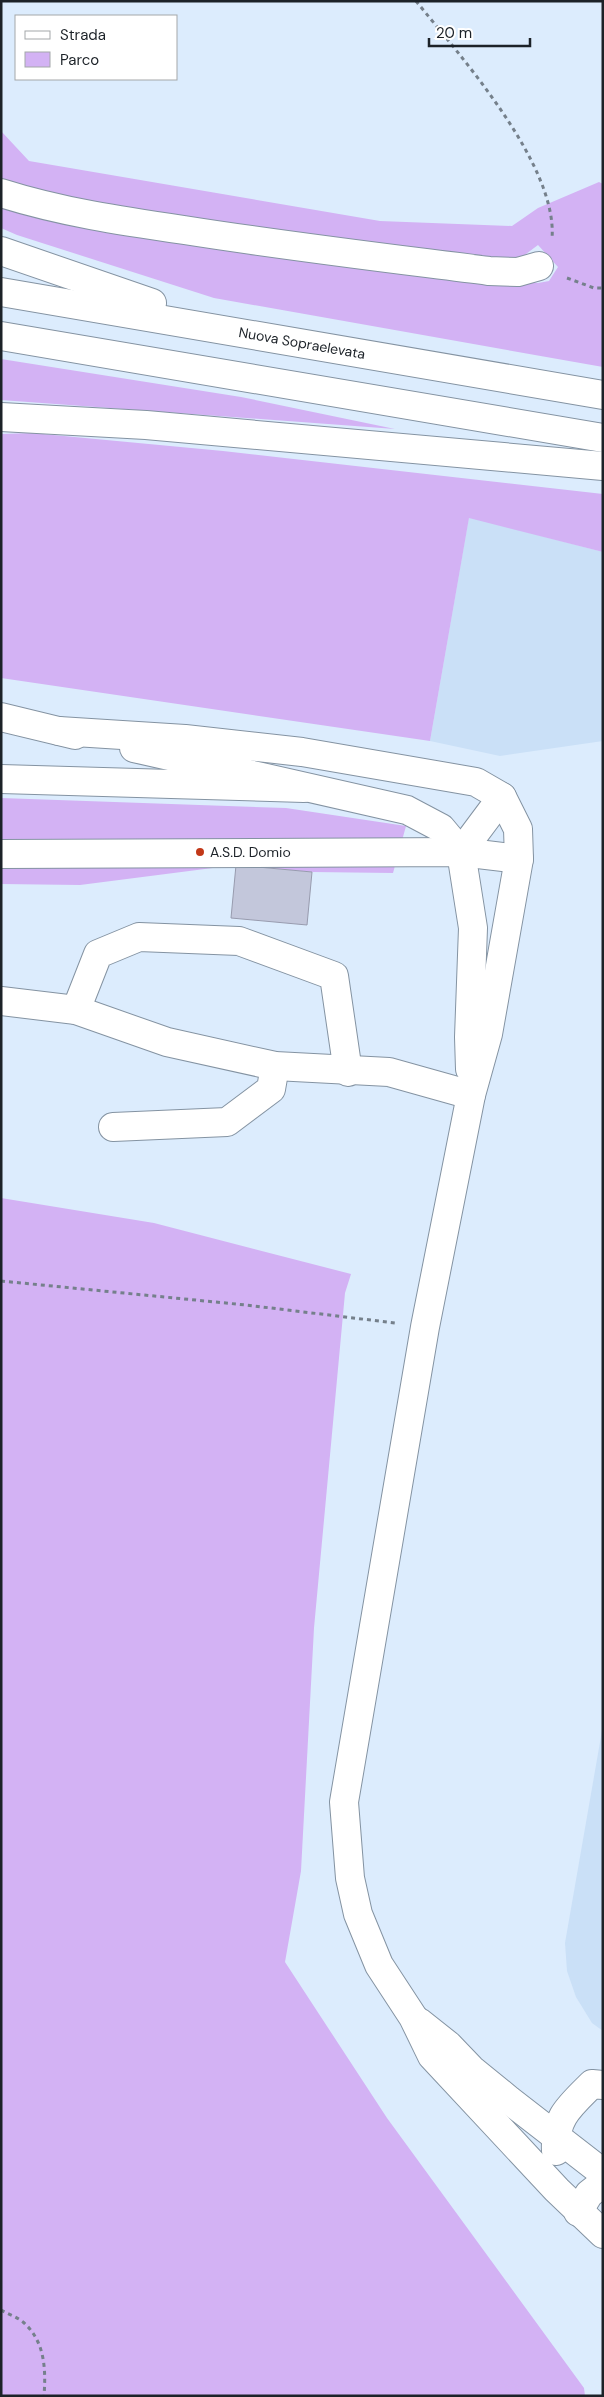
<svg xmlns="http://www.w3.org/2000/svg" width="604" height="2397" font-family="'DM Sans',sans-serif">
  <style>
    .built { fill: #cae0f7 }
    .green { fill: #d3b2f4 }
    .building { fill: #c3c7db; stroke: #989bae }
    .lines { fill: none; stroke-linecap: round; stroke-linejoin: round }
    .minor-casing { stroke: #8493a2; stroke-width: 30 }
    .highway-casing { stroke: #8493a2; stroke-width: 30 }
    .path { stroke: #75808b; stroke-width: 3; stroke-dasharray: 4 4; stroke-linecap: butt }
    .minor { stroke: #fff; stroke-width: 28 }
    .highway { stroke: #fff; stroke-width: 28 }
    .poi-dot { fill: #c23818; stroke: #fff; stroke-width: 2 }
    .labels { text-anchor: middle; stroke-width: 5; stroke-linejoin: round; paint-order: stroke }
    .street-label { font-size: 14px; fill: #1c2228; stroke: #fff }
    .poi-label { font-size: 14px; fill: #1c2228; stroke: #fff; text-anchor: start }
  </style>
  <rect width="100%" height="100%" fill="#dcecfd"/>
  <g class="built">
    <path d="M469,517L603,552V741L500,756L430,741Z"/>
    <path d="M603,1725V2031L592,2023L576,1997L567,1971L565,1943Z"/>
  </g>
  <g class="green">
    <path d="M1,131L29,161L380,221L512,226L538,208L599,182L603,184V367L214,298L17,235L1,228V203L442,275L538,283L549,281L558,267L538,245L522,257L503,259L473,258L107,208L1,183Z"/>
    <path d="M1,359L241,397L395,429L1,400Z"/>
    <path d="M32,433L223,451L603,494V552L469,518L430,741L1,678V434Z"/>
    <path d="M1,798L286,808L406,826L393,873L312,872L236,865L80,885L1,884Z"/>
    <path d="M1,1198L154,1223L351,1274L345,1293L314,1628L301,1871L285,1962L387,2118L584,2388L585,2396H1Z"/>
  </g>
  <path class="building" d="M236,865L312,872L307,925L231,918Z"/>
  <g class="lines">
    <defs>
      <g id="minor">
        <path d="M1,193C61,212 122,221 184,230C285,246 387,258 489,271L518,272L539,266"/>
        <path d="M1,717L75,735"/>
        <path d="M59,731L185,739L302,752L476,782L502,797L518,829L519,859L488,1034L471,1095L425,1327L344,1802L350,1878L358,1914L379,1965L413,2017L432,2056L557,2190L603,2234"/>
        <path d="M134,748L407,810L441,828L461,852L473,928L469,1037L470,1069"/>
        <path d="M461,852L502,797"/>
        <path d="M1,854L461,852L519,859"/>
        <path d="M1,1001L76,1010L167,1042L275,1066L389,1072L471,1095"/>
        <path d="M76,1010L98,954L139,937L239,941L334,976L348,1072"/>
        <path d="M113,1127L227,1122L271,1089L275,1066"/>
        <path d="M419,2022L448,2045L471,2069L509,2100L603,2173"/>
        <path d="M556,2151C554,2118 570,2106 592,2084L603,2085"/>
        <path d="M578,2212L589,2194L603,2183"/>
      </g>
      <g id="highway">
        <path d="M1,251L152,303"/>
        <path d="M1,292L603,395"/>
        <path d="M1,336L603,438"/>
        <path d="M1,417L146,425L603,466"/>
        <path d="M1,779L304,788"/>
      </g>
    </defs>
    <use href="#minor" class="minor-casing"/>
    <use href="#highway" class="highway-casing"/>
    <g class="path">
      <path d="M416,1C461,57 558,165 552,239"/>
      <path d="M567,278L594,288H603"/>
      <path d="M1,1281L246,1305L395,1323"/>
      <path d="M1,2310C8,2314 17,2317 23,2322C45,2341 46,2369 44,2396"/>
    </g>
    <use href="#minor" class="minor"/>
    <use href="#highway" class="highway"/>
  </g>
  <circle class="poi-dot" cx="200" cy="852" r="5"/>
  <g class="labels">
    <g class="street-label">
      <text transform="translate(302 343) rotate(10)" y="5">Nuova Sopraelevata</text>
    </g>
    <g class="poi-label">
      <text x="210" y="857">A.S.D. Domio</text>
    </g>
  </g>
  <rect width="604" height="2397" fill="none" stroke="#1c2228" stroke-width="5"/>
  <rect x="15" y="15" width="162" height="65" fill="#ffffff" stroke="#a4a7a9"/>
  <rect x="25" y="31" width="25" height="8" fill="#ffffff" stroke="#a4a7a9"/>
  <text x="60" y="40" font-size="15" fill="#1c2228">Strada</text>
  <rect x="25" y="52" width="25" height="15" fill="#d3b2f4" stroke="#a4a7a9"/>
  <text x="60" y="65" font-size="15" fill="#1c2228">Parco</text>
  <path d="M429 38v8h101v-8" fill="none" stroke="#1c2228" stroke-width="2.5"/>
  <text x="436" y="38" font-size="15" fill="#1c2228" stroke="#ffffff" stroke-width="4" paint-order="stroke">20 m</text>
</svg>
